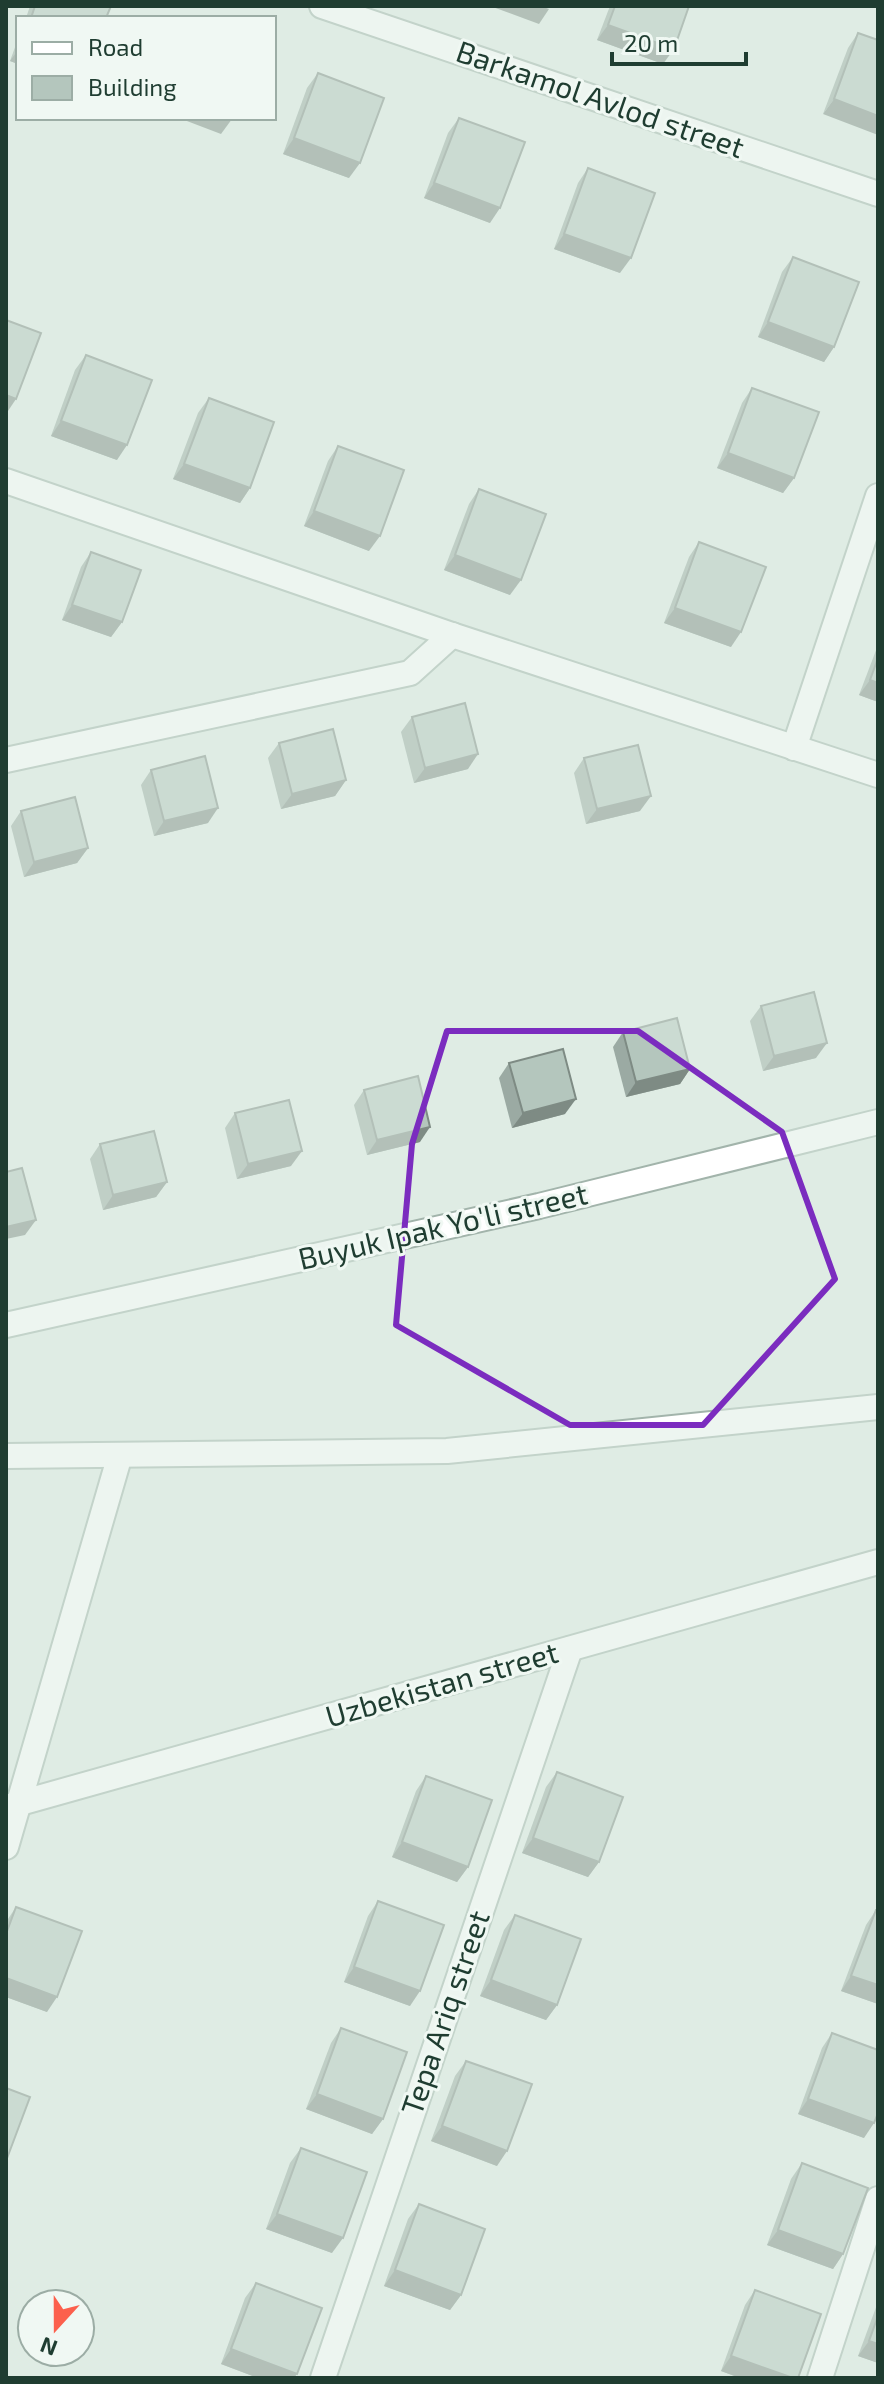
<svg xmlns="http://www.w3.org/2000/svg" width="884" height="2384" font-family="'Exo 2',sans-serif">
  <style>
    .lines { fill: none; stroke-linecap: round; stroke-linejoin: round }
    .street-casing { stroke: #a2b4ab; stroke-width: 28 }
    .street { stroke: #fff; stroke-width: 24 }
    .wall { fill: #9baaa3 }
    .shaded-wall { fill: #7e8b84 }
    .building { fill: #b4c6bd; stroke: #7e8b84; stroke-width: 2 }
    .marked { fill: none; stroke: #7b2cbf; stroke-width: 6; stroke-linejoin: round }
    .labels { text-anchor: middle; stroke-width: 6; stroke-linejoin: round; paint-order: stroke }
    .street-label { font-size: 30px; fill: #1f3d31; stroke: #f0f8f3 }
  </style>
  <rect width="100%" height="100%" fill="#dfece4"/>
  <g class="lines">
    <defs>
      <g id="street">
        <path d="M322,6L878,194"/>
        <path d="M6,481L452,635L878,775"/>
        <path d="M794,748L878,496"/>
        <path d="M6,760L410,673L452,635"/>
        <path d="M6,1325L539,1206L878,1122"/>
        <path d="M6,1456L447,1451L878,1407"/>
        <path d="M6,1807L878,1562"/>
        <path d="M6,1847L120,1455"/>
        <path d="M323,2378L570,1649"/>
        <path d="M820,2378L878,2199"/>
      </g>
    </defs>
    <use href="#street" class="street-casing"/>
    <use href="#street" class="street"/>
  </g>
  <g class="wall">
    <path d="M30,6H111L106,18H26Z"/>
    <path d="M610,6H689L663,64L597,40Z"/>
    <path d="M858,33L878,40L823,114L848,48Z"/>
    <path d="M18,39V64L10,61Z"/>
    <path d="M318,73L349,178L283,154L307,88Z"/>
    <path d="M459,118L490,223L424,198L448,133Z"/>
    <path d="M588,168L620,273L554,249L578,183Z"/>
    <path d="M793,257L834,347L824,362L758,337L782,272Z"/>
    <path d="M86,355L117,460L51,436L75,370Z"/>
    <path d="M752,388L794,478L783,493L717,468L742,403Z"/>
    <path d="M209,398L250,488L240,503L173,479L198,413Z"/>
    <path d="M338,446L369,551L304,526L328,461Z"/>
    <path d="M479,489L510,595L444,570L469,504Z"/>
    <path d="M699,542L731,647L664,623L689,557Z"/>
    <path d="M91,552L122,622L111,637L62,620L81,567Z"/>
    <path d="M878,645V702L859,695Z"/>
    <path d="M412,717L468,769L414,783L401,732Z"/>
    <path d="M279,743L346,780L335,796L281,809L268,758Z"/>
    <path d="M584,758L640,811L586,824L574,773Z"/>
    <path d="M151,770L208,823L154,836L141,785Z"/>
    <path d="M21,811L88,848L77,863L24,877L11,826Z"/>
    <path d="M761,1006L816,1058L763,1071L750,1021Z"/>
    <path d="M623,1032L690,1069L680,1084L626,1097L613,1047Z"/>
    <path d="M509,1063L565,1114L512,1128L499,1078Z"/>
    <path d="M364,1090L420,1142L367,1155L354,1105Z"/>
    <path d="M235,1113L291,1166L237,1179L225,1128Z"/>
    <path d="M100,1144L167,1182L156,1197L103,1210L90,1159Z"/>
    <path d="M557,1772L599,1862L588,1877L522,1853L546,1787Z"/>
    <path d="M426,1776L468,1867L457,1882L392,1857L416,1791Z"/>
    <path d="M378,1901L410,2006L344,1982L368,1916Z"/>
    <path d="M16,1907L47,2012L6,1997V1922Z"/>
    <path d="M876,1910H878V2004L841,1991L866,1925Z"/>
    <path d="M515,1915L557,2005L546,2020L480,1996L504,1930Z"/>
    <path d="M341,2028L383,2119L372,2134L306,2109L331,2043Z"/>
    <path d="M832,2033L864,2138L798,2114L822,2048Z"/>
    <path d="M466,2061L497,2166L431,2141L455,2076Z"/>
    <path d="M301,2148L332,2253L266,2229L290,2163Z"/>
    <path d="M802,2163L843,2254L833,2269L767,2245L791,2179Z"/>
    <path d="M419,2204L461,2295L450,2310L384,2286L408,2219Z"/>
    <path d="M256,2283L294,2378H258L221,2364L245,2298Z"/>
    <path d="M755,2290L798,2378H740L721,2371L745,2305Z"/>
    <path d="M878,2302V2363L858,2356Z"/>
  </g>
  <g class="shaded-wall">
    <path d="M490,6H541L549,9L539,24Z"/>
    <path d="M608,25L674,49L663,64L597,40Z"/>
    <path d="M18,50V64L10,61Z"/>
    <path d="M834,99L878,116V135L823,114Z"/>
    <path d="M179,118H230L232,119L221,134Z"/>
    <path d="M294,138L360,163L349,178L283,154Z"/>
    <path d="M434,183L500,208L490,223L424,198Z"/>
    <path d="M564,234L631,258L620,273L554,249Z"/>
    <path d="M768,322L834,347L824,362L758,337Z"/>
    <path d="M6,395L16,399L6,414Z"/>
    <path d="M61,421L127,445L117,460L51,436Z"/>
    <path d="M728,453L794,478L783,493L717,468Z"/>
    <path d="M184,464L250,488L240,503L173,479Z"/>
    <path d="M314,511L380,536L369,551L304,526Z"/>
    <path d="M455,555L521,580L510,595L444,570Z"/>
    <path d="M72,605L122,622L111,637L62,620Z"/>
    <path d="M675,608L741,632L731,647L664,623Z"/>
    <path d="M870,680L878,683V702L859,695Z"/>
    <path d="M478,754L468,769L414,783L425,768Z"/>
    <path d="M346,780L335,796L281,809L292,794Z"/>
    <path d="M651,796L640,811L586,824L597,809Z"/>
    <path d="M218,808L208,823L154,836L164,821Z"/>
    <path d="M88,848L77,863L24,877L34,862Z"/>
    <path d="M827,1043L816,1058L763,1071L774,1056Z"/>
    <path d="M690,1069L680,1084L626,1097L636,1082Z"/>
    <path d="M576,1099L565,1114L512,1128L523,1113Z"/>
    <path d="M430,1127L420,1142L367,1155L377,1140Z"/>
    <path d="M302,1151L291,1166L237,1179L248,1164Z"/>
    <path d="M167,1182L156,1197L103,1210L113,1195Z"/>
    <path d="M36,1220L25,1235L6,1239V1227Z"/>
    <path d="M533,1838L599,1862L588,1877L522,1853Z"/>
    <path d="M402,1842L468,1867L457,1882L392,1857Z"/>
    <path d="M354,1967L420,1991L410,2006L344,1982Z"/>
    <path d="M851,1976L878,1985V2004L841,1991Z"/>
    <path d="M6,1978L57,1997L47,2012L6,1997Z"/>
    <path d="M491,1980L557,2005L546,2020L480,1996Z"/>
    <path d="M317,2094L383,2119L372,2134L306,2109Z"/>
    <path d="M808,2099L874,2123L864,2138L798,2114Z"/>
    <path d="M442,2126L507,2151L497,2166L431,2141Z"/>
    <path d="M277,2214L343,2238L332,2253L266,2229Z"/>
    <path d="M778,2230L843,2254L833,2269L767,2245Z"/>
    <path d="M395,2270L461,2295L450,2310L384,2286Z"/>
    <path d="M869,2341L878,2344V2363L858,2356Z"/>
    <path d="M231,2349L297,2374L294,2378H258L221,2364Z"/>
    <path d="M731,2356L793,2378H740L721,2371Z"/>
  </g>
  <g class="building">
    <path d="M35,6H111L106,18H31Z"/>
    <path d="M615,6H689L674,49L608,25Z"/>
    <path d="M858,33L878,40V116L834,99Z"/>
    <path d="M318,73L384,98L360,163L294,138Z"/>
    <path d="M459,118L525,142L500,208L434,183Z"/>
    <path d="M588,168L655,193L631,258L564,234Z"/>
    <path d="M793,257L859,282L834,347L768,322Z"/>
    <path d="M6,320L41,333L16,399L6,395Z"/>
    <path d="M86,355L152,380L127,445L61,421Z"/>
    <path d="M752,388L819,412L794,478L728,453Z"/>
    <path d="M209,398L274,422L250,488L184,464Z"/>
    <path d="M338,446L404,470L380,536L314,511Z"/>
    <path d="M479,489L546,514L521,580L455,555Z"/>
    <path d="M699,542L766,567L741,632L675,608Z"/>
    <path d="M91,552L141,570L122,622L72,605Z"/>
    <path d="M878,658V683L870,680Z"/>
    <path d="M465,703L478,754L425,768L412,717Z"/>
    <path d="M333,729L346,780L292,794L279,743Z"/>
    <path d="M638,745L651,796L597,809L584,758Z"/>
    <path d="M205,756L218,808L164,821L151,770Z"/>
    <path d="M75,797L88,848L34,862L21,811Z"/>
    <path d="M814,992L827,1043L774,1056L761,1006Z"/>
    <path d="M677,1018L690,1069L636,1082L623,1032Z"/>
    <path d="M563,1049L576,1099L523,1113L509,1063Z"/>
    <path d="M418,1076L430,1127L377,1140L364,1090Z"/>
    <path d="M289,1100L302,1151L248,1164L235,1113Z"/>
    <path d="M154,1131L167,1182L113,1195L100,1144Z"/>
    <path d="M22,1168L36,1220L6,1227V1172Z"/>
    <path d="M557,1772L623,1797L599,1862L533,1838Z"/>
    <path d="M426,1776L492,1800L468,1867L402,1842Z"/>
    <path d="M378,1901L444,1925L420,1991L354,1967Z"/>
    <path d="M16,1907L82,1931L57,1997L6,1978V1934Z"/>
    <path d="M876,1910H878V1985L851,1976Z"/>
    <path d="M515,1915L581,1939L557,2005L491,1980Z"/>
    <path d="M341,2028L407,2052L383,2119L317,2094Z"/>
    <path d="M832,2033L878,2050V2113L874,2123L808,2099Z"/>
    <path d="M466,2061L532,2084L507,2151L442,2126Z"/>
    <path d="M6,2088L30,2097L6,2161Z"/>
    <path d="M301,2148L367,2172L343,2238L277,2214Z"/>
    <path d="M802,2163L868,2188L843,2254L778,2230Z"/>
    <path d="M419,2204L485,2229L461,2295L395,2270Z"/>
    <path d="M256,2283L322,2308L297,2374L231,2349Z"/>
    <path d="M755,2290L821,2314L798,2378H793L731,2356Z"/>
    <path d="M878,2316V2344L869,2341Z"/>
  </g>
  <path d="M0 0H884V2384H0ZM447,1031H638L782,1132L835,1279L703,1425H570L396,1325L412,1144Z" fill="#dfece4" fill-opacity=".55" fill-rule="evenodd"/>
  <path class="marked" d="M447,1031H638L782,1132L835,1279L703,1425H570L396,1325L412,1144Z"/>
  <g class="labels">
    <g class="street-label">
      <text transform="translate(600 100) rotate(19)" y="10">Barkamol Avlod street</text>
      <text transform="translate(443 1227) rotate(-13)" y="10">Buyuk Ipak Yo'li street</text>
      <text transform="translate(442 1685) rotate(-16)" y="10">Uzbekistan street</text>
      <text transform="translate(446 2013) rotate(-71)" y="10">Tepa Ariq street</text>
    </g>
  </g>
  <rect width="884" height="2384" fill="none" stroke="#1f3d31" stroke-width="16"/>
  <rect x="16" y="16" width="260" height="104" fill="#f0f8f3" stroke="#9cada5" stroke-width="2"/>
  <rect x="32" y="42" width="40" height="12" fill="#ffffff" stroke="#9cada5" stroke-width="2"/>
  <text x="88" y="56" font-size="24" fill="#1f3d31">Road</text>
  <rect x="32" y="76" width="40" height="24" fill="#b4c6bd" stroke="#9cada5" stroke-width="2"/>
  <text x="88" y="96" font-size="24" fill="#1f3d31">Building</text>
  <g transform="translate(56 2328) rotate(201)"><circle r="38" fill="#f0f8f3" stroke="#9cada5" stroke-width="2"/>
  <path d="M0-6L14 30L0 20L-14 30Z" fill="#fc604d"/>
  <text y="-12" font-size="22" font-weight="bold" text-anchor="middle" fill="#1f3d31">N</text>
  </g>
  <path d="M612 52v12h134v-12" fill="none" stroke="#1f3d31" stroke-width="4"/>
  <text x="624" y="52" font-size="24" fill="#1f3d31" stroke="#f0f8f3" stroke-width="6" paint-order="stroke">20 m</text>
</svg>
